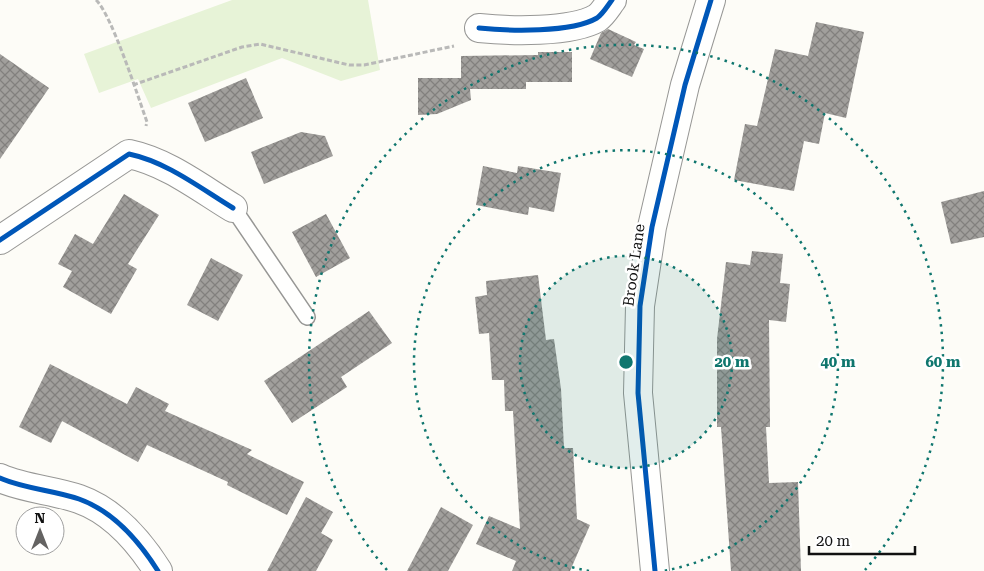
<svg xmlns="http://www.w3.org/2000/svg" width="984" height="571" font-family="'Roboto Serif',serif">
  <style>
    .green { fill: #e7f3d7 }
    .building { fill: url(#building-cross-hatch) }
    .lines { fill: none; stroke-linecap: round; stroke-linejoin: round }
    .lane-casing { stroke: #979795; stroke-width: 18 }
    .street-casing { stroke: #979795; stroke-width: 30 }
    .path { stroke: #b9b9b8; stroke-width: 3; stroke-dasharray: 5 2.5; stroke-linecap: butt }
    .lane { stroke: #fffffe; stroke-width: 15 }
    .street { stroke: #fffffe; stroke-width: 28 }
    .cycleway-casing { stroke: #fff; stroke-width: 8 }
    .cycleway { stroke: #0057b8; stroke-width: 5 }
    .ring { fill: none; stroke: #0f766e; stroke-width: 2.5; stroke-dasharray: 2.5 5 }
    .labels { text-anchor: middle; stroke-width: 5; stroke-linejoin: round; paint-order: stroke }
    .street-label { font-size: 15px; fill: #111; stroke: #fff }
    .centre { fill: #0f766e; stroke: #fff; stroke-width: 2.5 }
    .ring-label { font-size: 15px; text-anchor: middle; font-weight: bold; fill: #0f766e; stroke: #fff; stroke-width: 5; stroke-linejoin: round; paint-order: stroke }
  </style>
  <defs>
    <pattern id="building-cross-hatch" width="8" height="8" patternUnits="userSpaceOnUse" patternTransform="scale(1.25)"><rect width="8" height="8" fill="#a19f9c"/><path d="M0 0l8 8M0 8l8-8" fill="none" stroke="#82807e"/></pattern>
  </defs>
  <rect width="100%" height="100%" fill="#fdfcf7"/>
  <path class="green" d="M232,0H368L380,70L341,81L282,58L151,108L138,79L99,93L84,54Z"/>
  <g class="building">
    <path d="M816,22L864,32L846,118L825,113L819,144L804,141L794,191L734,180L745,124L757,126L775,49L808,56Z"/>
    <path d="M608,29L636,42L634,45L644,49L632,77L590,59L601,33Z"/>
    <path d="M538,52H572V82H526V89H470L471,100L437,114L418,115V78H461V56L538,55Z"/>
    <path d="M0,54L49,88L0,159Z"/>
    <path d="M246,78L263,118L205,142L188,103Z"/>
    <path d="M301,132L325,136L333,156L264,184L251,152Z"/>
    <path d="M483,166L517,173L518,166L561,173L554,212L529,207L528,215L476,205Z"/>
    <path d="M984,191V237L951,244L941,202Z"/>
    <path d="M124,194L159,215L128,264L137,269L111,314L63,287L72,271L58,264L75,234L93,244Z"/>
    <path d="M326,214L350,258L316,277L292,232Z"/>
    <path d="M752,251L783,254L780,283L790,284L786,322L769,320L770,427H766L769,483L798,482L801,571H731L721,427H717V339L726,262L750,265Z"/>
    <path d="M211,258L243,275L218,321L187,305Z"/>
    <path d="M538,275L546,340L554,339L561,389L564,448H573L577,519L590,525L570,571H512L516,561L476,544L489,516L520,529L513,411H505L504,380H492L489,333L479,334L475,297L487,295L486,281Z"/>
    <path d="M369,311L392,343L341,377L347,387L292,423L264,381Z"/>
    <path d="M50,364L127,404L136,387L169,404L165,411L252,450L247,454L304,482L287,515L227,485L228,482L147,445L138,462L62,421L51,443L19,427Z"/>
    <path d="M306,497L333,512L321,533L333,540L316,571H267Z"/>
    <path d="M441,507L473,525L448,571H407Z"/>
  </g>
  <g class="lines">
    <defs>
      <path id="lane" d="M233,208L307,317"/>
      <g id="street">
        <path d="M479,28C509,31 571,33 597,18C603,14 608,5 612,0"/>
        <path d="M0,240L129,154C167,162 200,188 233,208"/>
        <path d="M0,478C25,489 53,490 79,499C113,511 139,541 158,571"/>
        <path d="M655,571L638,393L640,306L652,227L685,85L711,0"/>
      </g>
    </defs>
    <use href="#lane" class="lane-casing"/>
    <use href="#street" class="street-casing"/>
    <g class="path">
      <path d="M96,0C112,15 138,97 147,122L146,126"/>
      <path d="M133,85L242,47L260,44L349,65H364L454,46"/>
    </g>
    <use href="#lane" class="lane"/>
    <use href="#street" class="street"/>
    <defs>
      <g id="cycleway">
        <path d="M479,28C509,31 571,33 597,18C603,14 608,5 612,0"/>
        <path d="M0,240L129,154C167,162 200,188 233,208"/>
        <path d="M0,478C25,489 53,490 79,499C113,511 139,541 158,571"/>
        <path d="M655,571L638,393L640,306L652,227L685,85L711,0"/>
      </g>
    </defs>
    <use href="#cycleway" class="cycleway-casing"/>
    <use href="#cycleway" class="cycleway"/>
  </g>
  <circle cx="626" cy="362" r="106" fill="#0f766e" fill-opacity=".12"/>
  <g class="ring">
    <circle cx="626" cy="362" r="106"/>
    <path d="M589 571A212 212 0 1 1 663 571"/>
    <path d="M387 570A317 317 0 1 1 865 570"/>
  </g>
  <g class="labels">
    <g class="street-label">
      <text transform="translate(634 265) rotate(-82)" y="5">Brook Lane</text>
    </g>
  </g>
  <circle cx="626" cy="362" r="8" class="centre"/>
  <g class="ring-label">
    <text x="732" y="367">20 m</text>
    <text x="838" y="367">40 m</text>
    <text x="943" y="367">60 m</text>
  </g>
  <g transform="translate(40 531)"><circle r="24" fill="#ffffff" stroke="#a0a0a0"/>
  <path d="M0-4L9 19L0 12L-9 19Z" fill="#646362"/>
  <text y="-8" font-size="14" font-weight="bold" text-anchor="middle" fill="#111111">N</text>
  </g>
  <path d="M809 546v8h106v-8" fill="none" stroke="#111111" stroke-width="2.5"/>
  <text x="816" y="546" font-size="15" fill="#111111" stroke="#ffffff" stroke-width="4" paint-order="stroke">20 m</text>
</svg>
